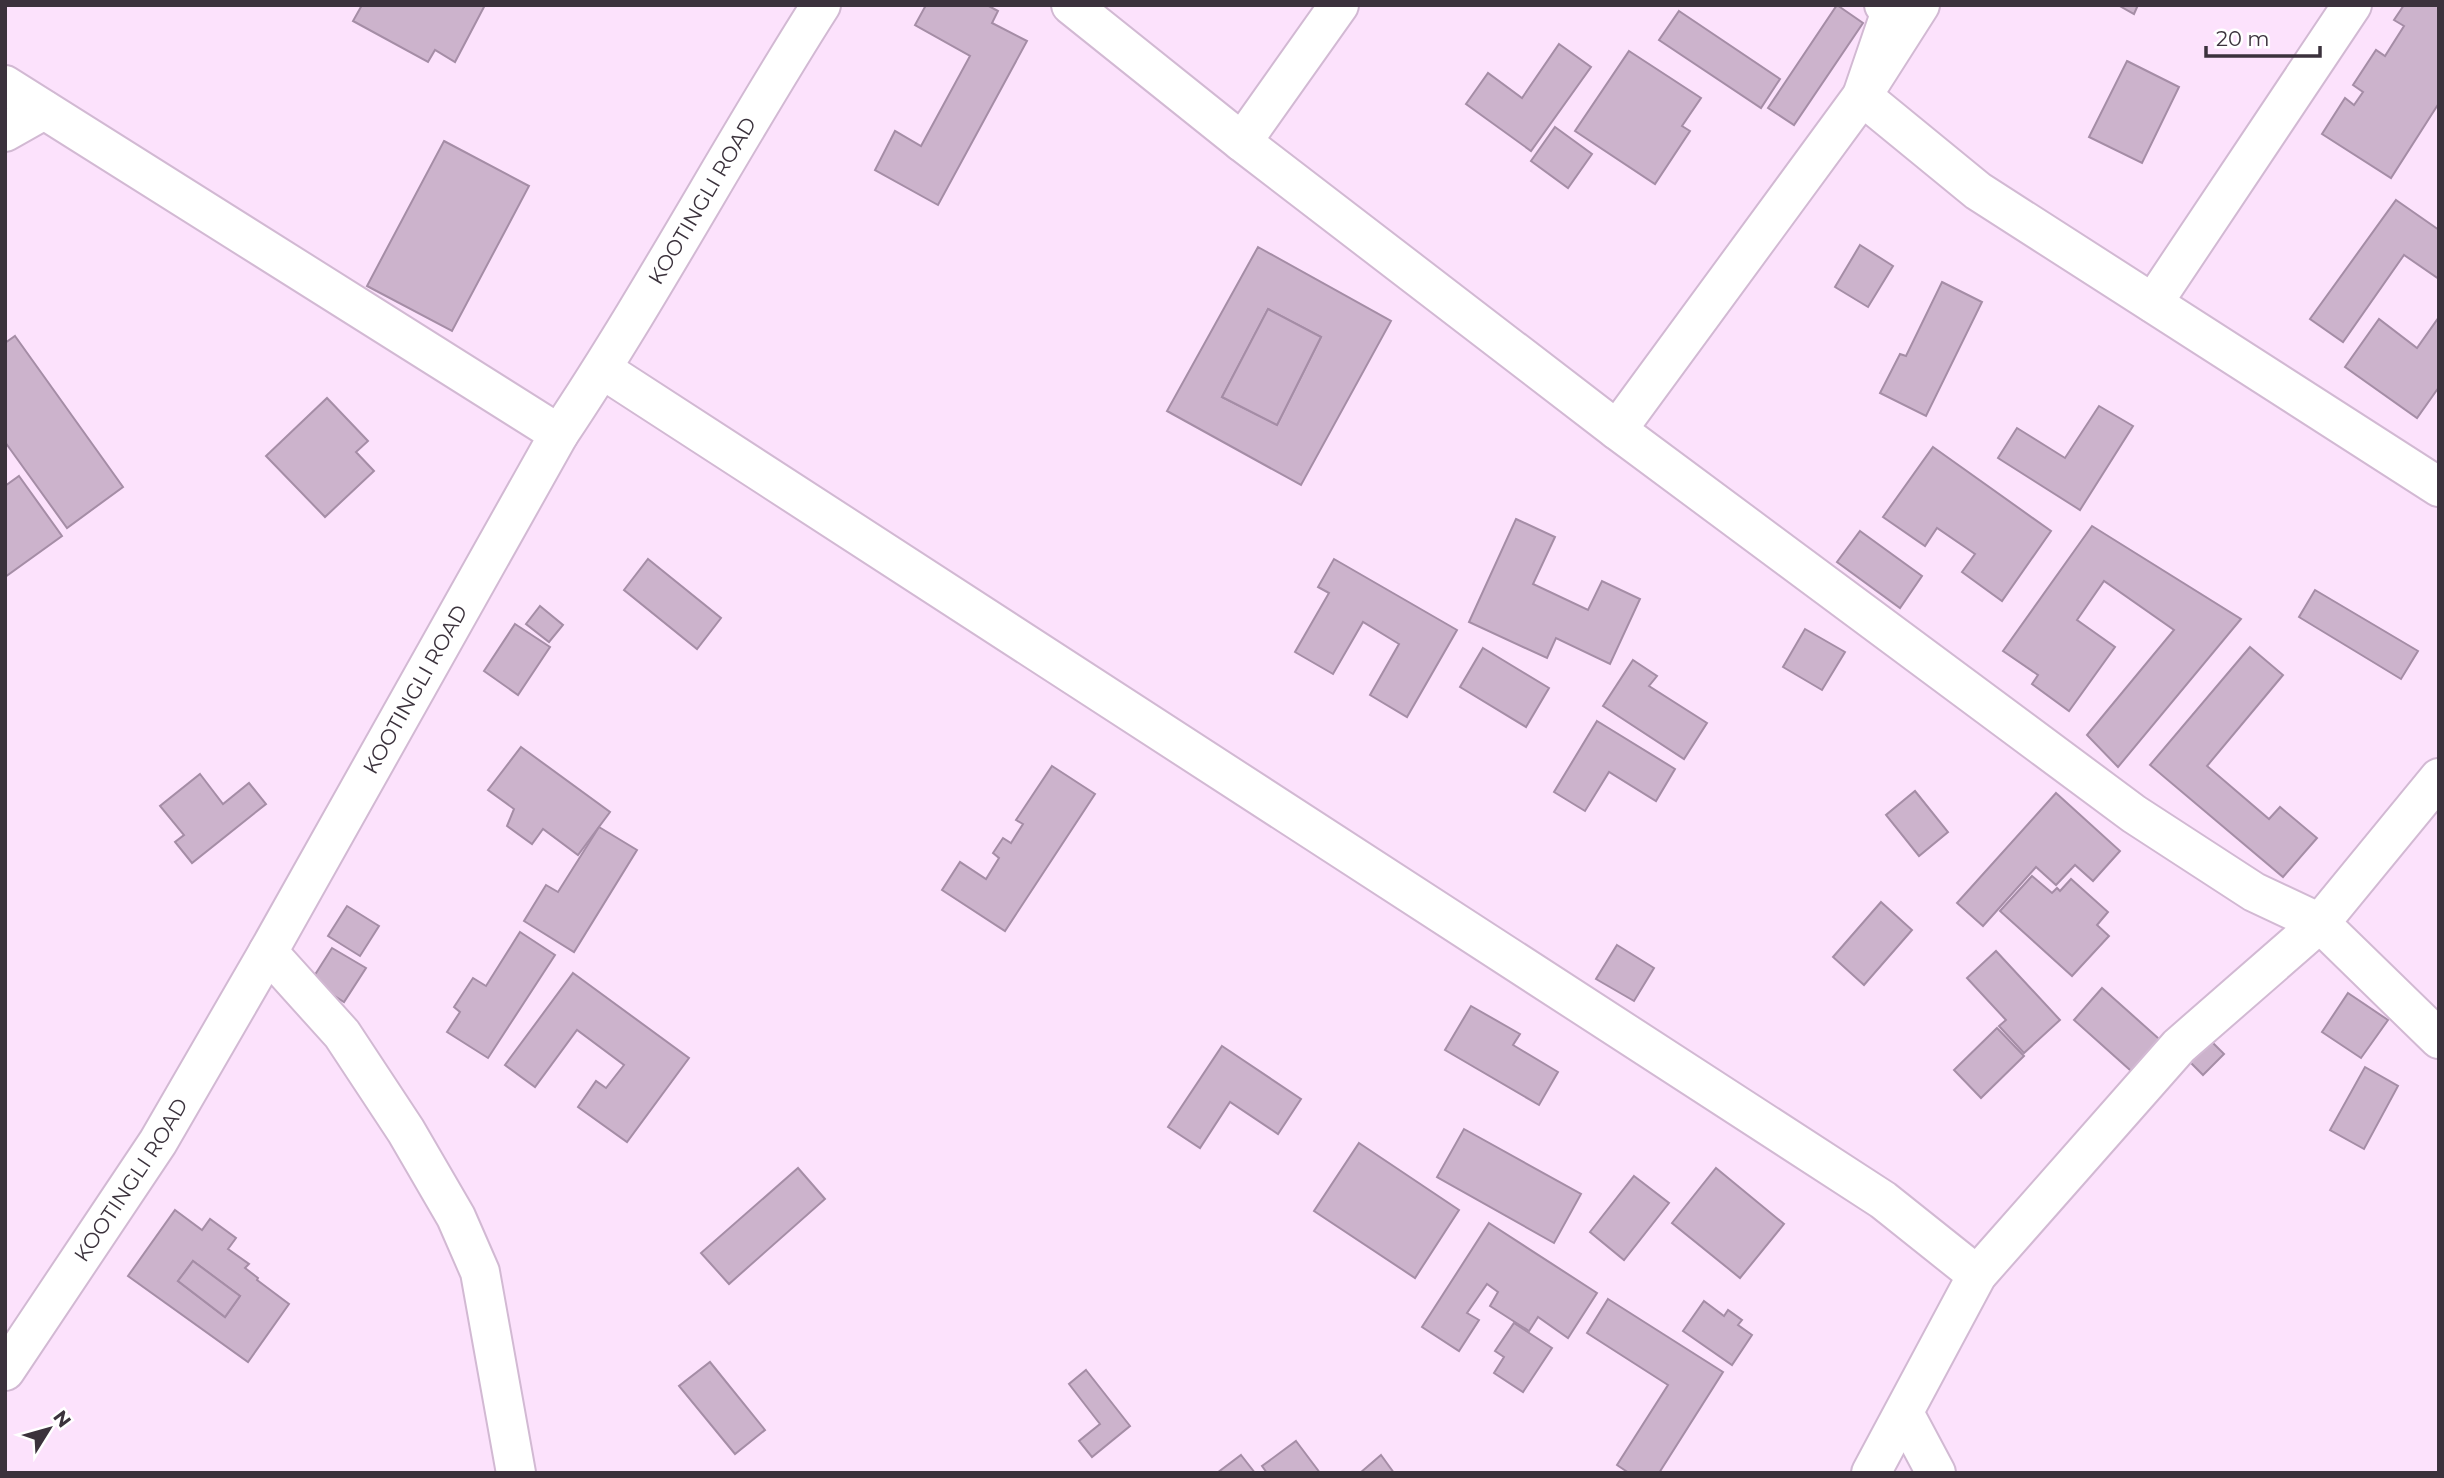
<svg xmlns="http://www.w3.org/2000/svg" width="2444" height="1478" font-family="Montserrat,sans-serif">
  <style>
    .building { fill: #ccb3cc; stroke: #a58da6; stroke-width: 2; fill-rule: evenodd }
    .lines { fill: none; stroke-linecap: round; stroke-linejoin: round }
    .minor-casing { stroke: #d2b9d3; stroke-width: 42 }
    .tertiary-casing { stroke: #d2b9d3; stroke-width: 42 }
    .minor { stroke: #fff; stroke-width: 38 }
    .tertiary { stroke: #fff; stroke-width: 38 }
    .labels { text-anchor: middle; stroke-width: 6; stroke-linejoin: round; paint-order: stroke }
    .street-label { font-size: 21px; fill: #3b323c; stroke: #fff }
  </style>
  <rect width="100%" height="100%" fill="#fce2fc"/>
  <g class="building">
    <path d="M362,5H485L455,62L435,50L428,62L353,21Z"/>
    <path d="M926,5H987L998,11L992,23L1027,41L938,205L875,170L895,131L921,146L970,56L915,25Z"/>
    <path d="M1837,5L1863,23L1794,125L1768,108Z"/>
    <path d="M2118,5H2138L2134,14Z"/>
    <path d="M2404,5H2439V103L2391,178L2322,134L2345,98L2354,105L2363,92L2353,85L2376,50L2385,56L2404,26L2394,20Z"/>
    <path d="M1679,11L1780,79L1761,108L1659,40Z"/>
    <path d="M1559,44L1591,67L1531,151L1466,104L1488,73L1522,98Z"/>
    <path d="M1629,51L1701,98L1682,126L1690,131L1655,184L1575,131Z"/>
    <path d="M2127,61L2179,87L2142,163L2089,137Z"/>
    <path d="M1555,127L1592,154L1568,188L1531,161Z"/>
    <path d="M444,141L529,186L452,331L367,286Z"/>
    <path d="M2396,200L2439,230V279L2404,255L2343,342L2310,319Z"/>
    <path d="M1860,245L1893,266L1868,307L1835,287Z"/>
    <path d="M1258,247L1391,321L1301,485L1167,411ZM1268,309L1321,337L1277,425L1222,397Z"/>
    <path d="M1942,282L1982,302L1926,416L1880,393L1900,354L1906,356Z"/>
    <path d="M1268,309L1321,337L1277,425L1222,397Z"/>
    <path d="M2439,317V387L2417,418L2345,367L2379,319L2417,348Z"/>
    <path d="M15,336L123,487L67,528L5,442V343Z"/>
    <path d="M327,398L368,441L356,452L374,471L325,517L266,456Z"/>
    <path d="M2099,406L2133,426L2080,510L1998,458L2017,428L2065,458Z"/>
    <path d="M1933,447L2051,531L2002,601L1962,572L1975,554L1937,528L1925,546L1883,517Z"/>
    <path d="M19,476L62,536L5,577V486Z"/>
    <path d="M1516,519L1555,537L1533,584L1588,610L1602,581L1640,599L1610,664L1556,638L1547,658L1469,622Z"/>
    <path d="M2092,526L2241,619L2118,767L2087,735L2174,630L2104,581L2077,620L2115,647L2069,711L2032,684L2038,675L2003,651Z"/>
    <path d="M1860,531L1922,576L1900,608L1837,562Z"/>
    <path d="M648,559L721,618L697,649L624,590Z"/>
    <path d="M1334,559L1457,630L1407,717L1370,695L1399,644L1363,622L1333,674L1295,652L1329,593L1318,587Z"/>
    <path d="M2315,590L2418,651L2401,679L2299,617Z"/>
    <path d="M540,606L563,625L549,642L526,624Z"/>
    <path d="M515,624L550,647L518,695L484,671Z"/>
    <path d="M1805,629L1845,652L1822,690L1783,667Z"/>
    <path d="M2250,647L2283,675L2207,766L2269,819L2280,807L2317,838L2283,877L2150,765Z"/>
    <path d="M1483,648L1549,688L1526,727L1460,687Z"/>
    <path d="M1633,660L1657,676L1649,686L1707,723L1684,759L1603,706Z"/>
    <path d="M1597,721L1675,769L1656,801L1609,772L1585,811L1554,792Z"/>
    <path d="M521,747L610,812L578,855L543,829L532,844L507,826L514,809L488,790Z"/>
    <path d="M1052,766L1095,794L1005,931L942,890L960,862L986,879L999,858L993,853L1003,838L1011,843L1023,824L1016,820Z"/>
    <path d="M200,774L223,804L249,783L266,804L192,863L175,842L184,835L160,806Z"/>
    <path d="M1915,791L1948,832L1919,856L1886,815Z"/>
    <path d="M2056,793L2120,851L2093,881L2075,865L2056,885L2036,867L1983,926L1957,903Z"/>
    <path d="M599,827L637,850L574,952L524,921L546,885L558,892Z"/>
    <path d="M2032,876L2052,893L2057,888L2060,891L2071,879L2108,912L2097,925L2109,936L2072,976L2000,911Z"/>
    <path d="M1881,902L1912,930L1864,985L1833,957Z"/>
    <path d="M347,906L379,926L360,956L328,936Z"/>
    <path d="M520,932L555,955L488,1058L447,1032L460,1012L454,1007L473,978L486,986Z"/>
    <path d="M1617,945L1654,968L1634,1001L1596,979Z"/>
    <path d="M332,948L366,968L344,1002L311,981Z"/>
    <path d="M1996,951L2060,1020L2024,1053L1999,1026L2006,1020L1967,978Z"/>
    <path d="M573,973L689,1058L627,1142L578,1107L596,1081L606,1088L624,1065L577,1030L535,1087L505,1065Z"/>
    <path d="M2102,988L2167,1046L2139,1078L2074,1020Z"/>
    <path d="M2348,993L2388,1020L2361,1058L2322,1032Z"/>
    <path d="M1471,1006L1520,1034L1513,1045L1558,1072L1539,1105L1445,1050Z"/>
    <path d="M1997,1028L2024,1056L1981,1098L1954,1070Z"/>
    <path d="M2202,1032L2224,1054L2203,1075L2181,1053Z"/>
    <path d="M1222,1046L1301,1099L1278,1134L1230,1102L1200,1148L1168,1127Z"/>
    <path d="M2365,1067L2398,1086L2364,1149L2330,1130Z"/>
    <path d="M1464,1129L1581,1194L1554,1243L1437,1177Z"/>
    <path d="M1359,1143L1459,1210L1415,1278L1314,1211Z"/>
    <path d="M798,1168L825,1199L729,1284L701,1253Z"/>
    <path d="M1716,1168L1784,1224L1740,1278L1672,1223Z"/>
    <path d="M1634,1176L1669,1203L1624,1260L1590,1232Z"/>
    <path d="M175,1210L202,1230L210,1219L236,1238L228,1249L249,1264L245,1268L258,1278L257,1280L289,1304L248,1362L128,1276ZM193,1261L240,1296L225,1317L178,1281Z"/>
    <path d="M1489,1223L1597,1293L1568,1338L1538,1317L1529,1331L1490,1306L1498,1292L1487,1284L1467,1313L1479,1320L1459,1351L1422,1327Z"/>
    <path d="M193,1261L240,1296L225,1317L178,1281Z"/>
    <path d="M1608,1299L1723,1372L1659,1473H1629L1617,1465L1668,1385L1587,1333Z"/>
    <path d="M1704,1301L1724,1316L1728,1310L1742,1320L1738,1325L1752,1335L1732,1365L1683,1331Z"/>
    <path d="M1514,1323L1552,1348L1523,1392L1494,1373L1504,1357L1495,1351Z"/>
    <path d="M710,1362L765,1430L735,1454L679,1386Z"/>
    <path d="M1086,1370L1130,1426L1092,1457L1079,1441L1100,1424L1069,1384Z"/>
    <path d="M1296,1441L1320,1473H1267L1262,1466Z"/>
    <path d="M1241,1455L1255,1473H1217Z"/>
    <path d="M1381,1455L1394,1473H1360Z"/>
  </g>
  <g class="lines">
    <defs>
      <g id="minor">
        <path d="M1071,5L1242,142L1617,430L2134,814L2254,892L2320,923L2439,1039"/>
        <path d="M1884,5L1891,11L1862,96L1978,191L2439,487"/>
        <path d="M5,85L559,434"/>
        <path d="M5,132L44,110"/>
        <path d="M1242,142L1339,5"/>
        <path d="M2153,303L2352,5"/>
        <path d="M602,369L1883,1200L1977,1275"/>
        <path d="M1617,430L1862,96L1920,5"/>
        <path d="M268,952L342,1034L406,1131L456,1217L480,1272L516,1473"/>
        <path d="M1904,1413L1936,1473"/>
        <path d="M1871,1473L1977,1275L2179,1046L2320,923L2439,778"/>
      </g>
      <g id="tertiary">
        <path id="s1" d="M5,1371L158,1142L268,952L559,434C652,295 731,146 821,5"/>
      </g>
    </defs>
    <use href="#minor" class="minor-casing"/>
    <use href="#tertiary" class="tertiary-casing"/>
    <use href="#minor" class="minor"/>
    <use href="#tertiary" class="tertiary"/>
  </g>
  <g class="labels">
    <g class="street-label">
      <text dy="7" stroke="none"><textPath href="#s1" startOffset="1363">KOOTINGLI ROAD</textPath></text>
      <text dy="7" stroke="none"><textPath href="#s1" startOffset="796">KOOTINGLI ROAD</textPath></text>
      <text dy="7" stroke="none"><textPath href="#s1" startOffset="229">KOOTINGLI ROAD</textPath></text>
    </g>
  </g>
  <rect width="2444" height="1478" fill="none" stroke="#3b323c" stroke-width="14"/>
  <g transform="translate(49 1429) rotate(53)" stroke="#ffffff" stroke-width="5" paint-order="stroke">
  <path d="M0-5L12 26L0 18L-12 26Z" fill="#3b323c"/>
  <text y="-10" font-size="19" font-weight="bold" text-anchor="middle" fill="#3b323c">N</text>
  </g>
  <path d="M2206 46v10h114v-10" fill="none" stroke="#3b323c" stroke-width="3.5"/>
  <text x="2216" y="46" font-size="21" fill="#3b323c" stroke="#ffffff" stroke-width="5" paint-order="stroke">20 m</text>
</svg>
